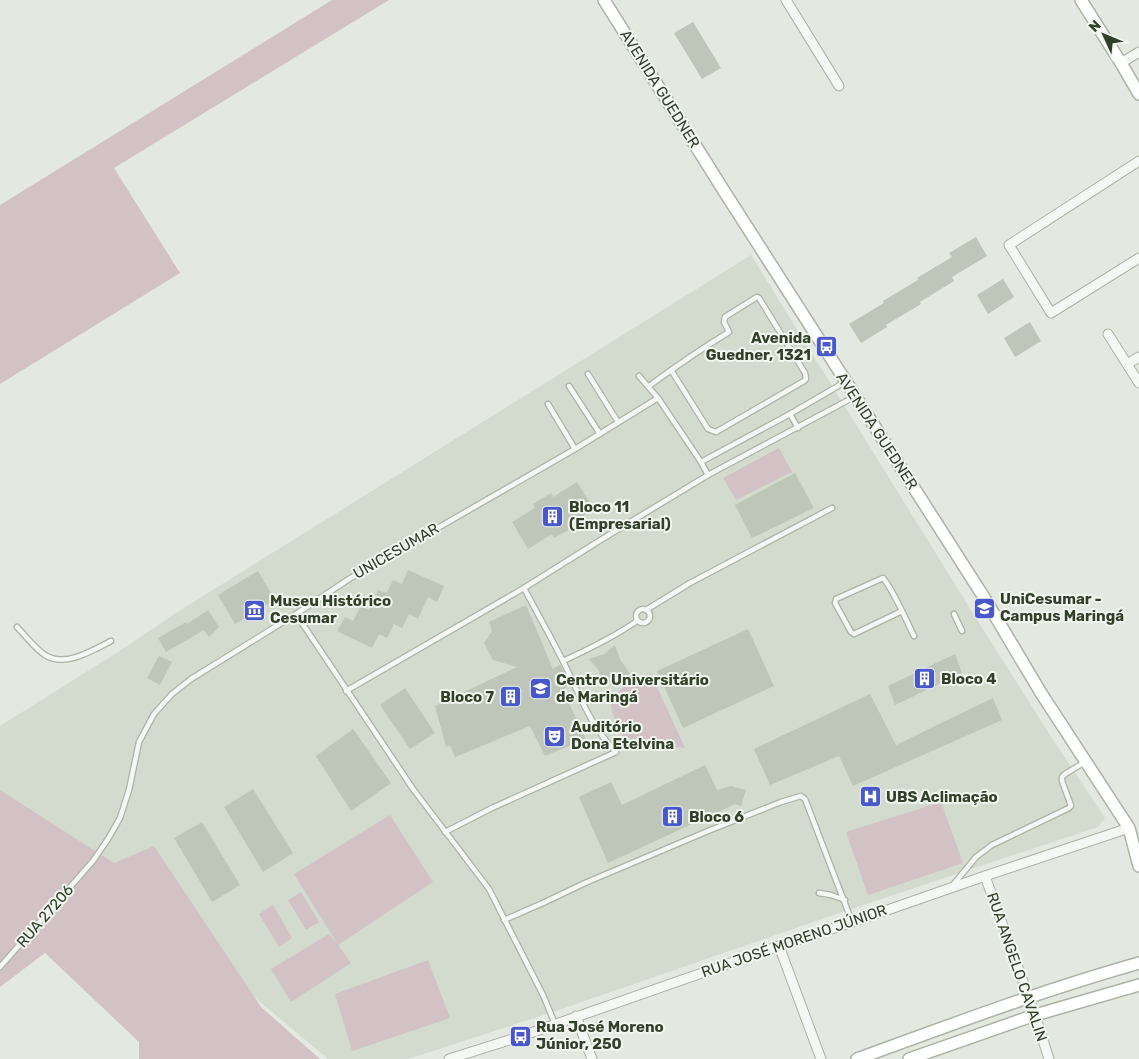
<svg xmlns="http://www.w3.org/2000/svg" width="1139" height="1059" font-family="Rubik,sans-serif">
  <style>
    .built { fill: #d2dbce }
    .green { fill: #d3c2c5 }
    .building { fill: #bdc6b8 }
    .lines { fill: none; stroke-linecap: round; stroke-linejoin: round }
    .lane-casing { stroke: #aab3a5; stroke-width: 7 }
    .street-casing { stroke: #aab3a5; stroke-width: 11 }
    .secondary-casing { stroke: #aab3a5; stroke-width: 14 }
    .lane { stroke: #f4f7f3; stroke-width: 4.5 }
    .street { stroke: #f4f7f3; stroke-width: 9 }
    .secondary { stroke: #fff; stroke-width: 11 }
    .labels { text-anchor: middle; stroke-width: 4; stroke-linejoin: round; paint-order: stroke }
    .street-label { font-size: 15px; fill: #314029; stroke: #f2f6f0 }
    .poi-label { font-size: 15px; font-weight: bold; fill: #314029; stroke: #f2f6f0; text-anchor: start }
  </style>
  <rect width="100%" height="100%" fill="#e3e9e0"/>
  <path class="built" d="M751,255L979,623L1050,735L1105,818L1098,827L848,910L550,1013L408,1059H328L93,861L0,794V726L118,652L179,611Z"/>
  <g class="green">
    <path d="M332,0H389L114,168L180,273L0,384V205Z"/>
    <path d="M779,448L792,472L736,500L723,478Z"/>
    <path d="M651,674L685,748L624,742L612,712L611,703C619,688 633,676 651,674Z"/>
    <path d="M0,790L114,863L154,846L261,1007L320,1059H139V1042L45,953L0,987Z"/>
    <path d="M941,802L963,863L868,895L846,832Z"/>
    <path d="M390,815L433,882L338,945L351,963L291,1002L271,969L329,934L337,943L294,874Z"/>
    <path d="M301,892L319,922L306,930L288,900Z"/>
    <path d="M273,905L292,938L279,947L259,914Z"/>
    <path d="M428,960L450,1018L352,1051L335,994Z"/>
  </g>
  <g class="building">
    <path d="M693,22L721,68L702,79L674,33Z"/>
    <path d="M976,237L987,256L952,277L954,281L920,302L921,304L886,325L887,327L861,343L849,324L884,303L883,301L918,280L917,278L952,257L949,253Z"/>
    <path d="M1003,279L1014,297L988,314L977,295Z"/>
    <path d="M1030,322L1041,341L1015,357L1004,338Z"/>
    <path d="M795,473L814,508L752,538L735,505Z"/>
    <path d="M577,482L594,509L568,525L570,529L554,538L552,534L528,549L512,522L535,508L533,504L551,493L553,497Z"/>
    <path d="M408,570L444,586L437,602L428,597L418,619L409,614L402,628L394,624L387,638L379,634L372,648L337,631L345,617L353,621L361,606L369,610L378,590L387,593L393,580L402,584Z"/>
    <path d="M258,571L275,600L235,624L218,595Z"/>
    <path d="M526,605L553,669L559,665L561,666L569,684L563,691L586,739L545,756L530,726L455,757L450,746L446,747L435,706L517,667L493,660L484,643L492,631L489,622Z"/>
    <path d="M208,610L219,627L209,637L204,630L166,652L158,638L186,622L187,624Z"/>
    <path d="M748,629L774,686L683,728L657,671Z"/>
    <path d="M615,645L620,659L630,674L614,678L603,688L599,671L589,659L604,654Z"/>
    <path d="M955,654L962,673L895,705L888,686Z"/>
    <path d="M159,656L172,662L160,685L147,678Z"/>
    <path d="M405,688L435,733L410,749L380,705Z"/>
    <path d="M870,694L896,745L993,698L1002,720L853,786L839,756L770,785L754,749Z"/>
    <path d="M353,729L391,783L351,811L316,756Z"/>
    <path d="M705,765L717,790L731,786L746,790L741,806L735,804L608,863L579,797L611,782L622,805Z"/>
    <path d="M253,789L293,853L263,872L224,807Z"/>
    <path d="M202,822L240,885L212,902L174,838Z"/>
  </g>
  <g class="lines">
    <defs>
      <g id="lane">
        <path d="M588,374L618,422"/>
        <path d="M639,376L658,398L701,462L708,475"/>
        <path d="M569,386L600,434"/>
        <path d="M649,386C675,367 701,349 729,332L724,322L725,317L757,297L759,298L805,373L806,379L804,381L716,432L708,429L671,370"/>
        <path d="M548,404L575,449"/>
        <path d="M790,414L798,428"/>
        <path d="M701,462L790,414L845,382"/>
        <circle cx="643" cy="616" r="7"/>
        <path d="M646,610L690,583L832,508"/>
        <path d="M902,611L854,634L851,632L835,603L836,599L883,578C894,591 906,620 914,636"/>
        <path d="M296,614L413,789L489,889L543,995L555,1024"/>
        <path d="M954,614L962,631"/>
        <path d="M17,627C26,636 34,648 45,655C65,668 93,650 111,641"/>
        <path d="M563,661C589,649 614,637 637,621"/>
        <path d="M346,691L524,588L599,541L708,475L854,397"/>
        <path d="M445,832L492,808L616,752C591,727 579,694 564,663C551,637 537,613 524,588"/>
        <path d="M953,885L976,857L992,845L1069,808L1071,806L1070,803L1062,781V777L1065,774L1085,762"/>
        <path d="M819,893L831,895L845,900"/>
        <path d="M504,920L543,903L585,883L708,831L781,802L801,796L805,799L852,922"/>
        <path d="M0,967L93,861L108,839L120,818L129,790L139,742L154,714L172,694L191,679L296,614L349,579L575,449L658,398"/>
      </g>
      <g id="street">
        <path d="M786,0L839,86"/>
        <path d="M1121,63L1139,52"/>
        <path d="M1139,161L1009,245L1051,313L1139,258"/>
        <path d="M1108,334L1139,383"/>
        <path d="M1127,364L1139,357"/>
        <path d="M985,876L1035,1015L1049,1059"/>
        <path d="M779,946L821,1059"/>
        <path d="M576,1016L592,1059"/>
        <path d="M449,1059L519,1037L779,946L853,922L985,876L1129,828"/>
      </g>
      <g id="secondary">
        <path d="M604,0L724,191L985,599L1041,693L1129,828L1139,866"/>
        <path d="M1081,0L1121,63L1139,94"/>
        <path d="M857,1059C950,1025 1043,990 1139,963"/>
        <path d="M909,1059L1035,1015L1139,985"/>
      </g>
    </defs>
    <use href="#lane" class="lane-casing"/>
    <use href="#street" class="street-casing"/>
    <use href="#secondary" class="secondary-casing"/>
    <use href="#lane" class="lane"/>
    <use href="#street" class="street"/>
    <use href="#secondary" class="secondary"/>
  </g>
  <defs>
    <symbol id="bus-square" viewBox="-11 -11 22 22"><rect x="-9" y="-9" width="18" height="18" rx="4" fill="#4858cb" stroke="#f2f6f0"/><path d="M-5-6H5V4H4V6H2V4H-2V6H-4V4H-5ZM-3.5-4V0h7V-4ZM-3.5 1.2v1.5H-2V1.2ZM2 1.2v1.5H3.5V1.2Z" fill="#fff"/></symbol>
    <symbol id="building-square" viewBox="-11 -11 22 22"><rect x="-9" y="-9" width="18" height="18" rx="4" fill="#4858cb" stroke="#f2f6f0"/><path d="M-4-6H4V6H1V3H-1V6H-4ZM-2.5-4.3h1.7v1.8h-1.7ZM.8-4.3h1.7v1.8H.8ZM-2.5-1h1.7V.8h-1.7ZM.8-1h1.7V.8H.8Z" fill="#fff"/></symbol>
    <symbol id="school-square" viewBox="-11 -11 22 22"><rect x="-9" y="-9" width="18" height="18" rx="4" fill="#4858cb" stroke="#f2f6f0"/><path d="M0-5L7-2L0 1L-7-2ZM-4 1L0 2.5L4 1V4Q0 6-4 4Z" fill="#fff"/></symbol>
    <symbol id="museum-square" viewBox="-11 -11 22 22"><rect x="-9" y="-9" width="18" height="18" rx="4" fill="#4858cb" stroke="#f2f6f0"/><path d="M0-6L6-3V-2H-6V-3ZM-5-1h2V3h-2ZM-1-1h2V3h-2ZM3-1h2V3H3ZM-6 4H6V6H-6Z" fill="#fff"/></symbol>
    <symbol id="university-square" viewBox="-11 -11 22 22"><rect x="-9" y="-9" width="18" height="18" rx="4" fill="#4858cb" stroke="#f2f6f0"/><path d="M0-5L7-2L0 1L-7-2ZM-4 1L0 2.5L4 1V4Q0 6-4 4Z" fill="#fff"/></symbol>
    <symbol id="theatre-square" viewBox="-11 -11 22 22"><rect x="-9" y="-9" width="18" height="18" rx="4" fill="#4858cb" stroke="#f2f6f0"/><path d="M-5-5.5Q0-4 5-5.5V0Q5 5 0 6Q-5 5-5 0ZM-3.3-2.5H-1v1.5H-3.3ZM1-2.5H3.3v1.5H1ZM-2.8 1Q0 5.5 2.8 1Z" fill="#fff"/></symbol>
    <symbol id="hospital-square" viewBox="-11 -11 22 22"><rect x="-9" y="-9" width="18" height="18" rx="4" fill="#4858cb" stroke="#f2f6f0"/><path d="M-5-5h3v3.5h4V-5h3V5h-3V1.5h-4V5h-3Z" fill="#fff"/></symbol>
  </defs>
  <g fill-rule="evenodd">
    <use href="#bus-square" x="814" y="334" width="25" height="25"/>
    <use href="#building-square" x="540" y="504" width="25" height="25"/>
    <use href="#school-square" x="972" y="596" width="25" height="25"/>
    <use href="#museum-square" x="242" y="598" width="25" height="25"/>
    <use href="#building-square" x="912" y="666" width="25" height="25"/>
    <use href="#university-square" x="528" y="676" width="25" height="25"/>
    <use href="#building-square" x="498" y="684" width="25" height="25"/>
    <use href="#theatre-square" x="542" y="724" width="25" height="25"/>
    <use href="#hospital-square" x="858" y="784" width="25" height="25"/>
    <use href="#building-square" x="660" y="804" width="25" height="25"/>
    <use href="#bus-square" x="508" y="1024" width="25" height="25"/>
  </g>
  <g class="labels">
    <g class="street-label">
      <text transform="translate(660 89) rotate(58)" y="5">AVENIDA GUEDNER</text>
      <text transform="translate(877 431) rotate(57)" y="5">AVENIDA GUEDNER</text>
      <text transform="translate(396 551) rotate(-30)" y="5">UNICESUMAR</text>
      <text transform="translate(45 916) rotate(-49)" y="5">RUA 27206</text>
      <text transform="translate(794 941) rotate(-19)" y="5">RUA JOSÉ MORENO JÚNIOR</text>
      <text transform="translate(1017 967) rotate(71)" y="5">RUA ANGELO CAVALIN</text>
    </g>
    <g class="poi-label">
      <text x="811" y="343" text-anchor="end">Avenida<tspan x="811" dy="17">Guedner, 1321</tspan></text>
      <text x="569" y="512">Bloco 11<tspan x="569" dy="17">(Empresarial)</tspan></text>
      <text x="1000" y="604">UniCesumar -<tspan x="1000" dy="17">Campus Maringá</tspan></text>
      <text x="270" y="606">Museu Histórico<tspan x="270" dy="17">Cesumar</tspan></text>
      <text x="941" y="684">Bloco 4</text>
      <text x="556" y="685">Centro Universitário<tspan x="556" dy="17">de Maringá</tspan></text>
      <text x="494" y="702" text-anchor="end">Bloco 7</text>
      <text x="571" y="732">Auditório<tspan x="571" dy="17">Dona Etelvina</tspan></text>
      <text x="886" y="802">UBS Aclimação</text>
      <text x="689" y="822">Bloco 6</text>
      <text x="536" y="1032">Rua José Moreno<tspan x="536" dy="17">Júnior, 250</tspan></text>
    </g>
  </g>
  <g transform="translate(1104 35) rotate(314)" stroke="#f2f6f0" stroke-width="4" paint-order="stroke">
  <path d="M0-4L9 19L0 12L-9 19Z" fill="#314029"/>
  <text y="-8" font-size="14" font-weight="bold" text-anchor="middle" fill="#314029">N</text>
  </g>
</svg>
